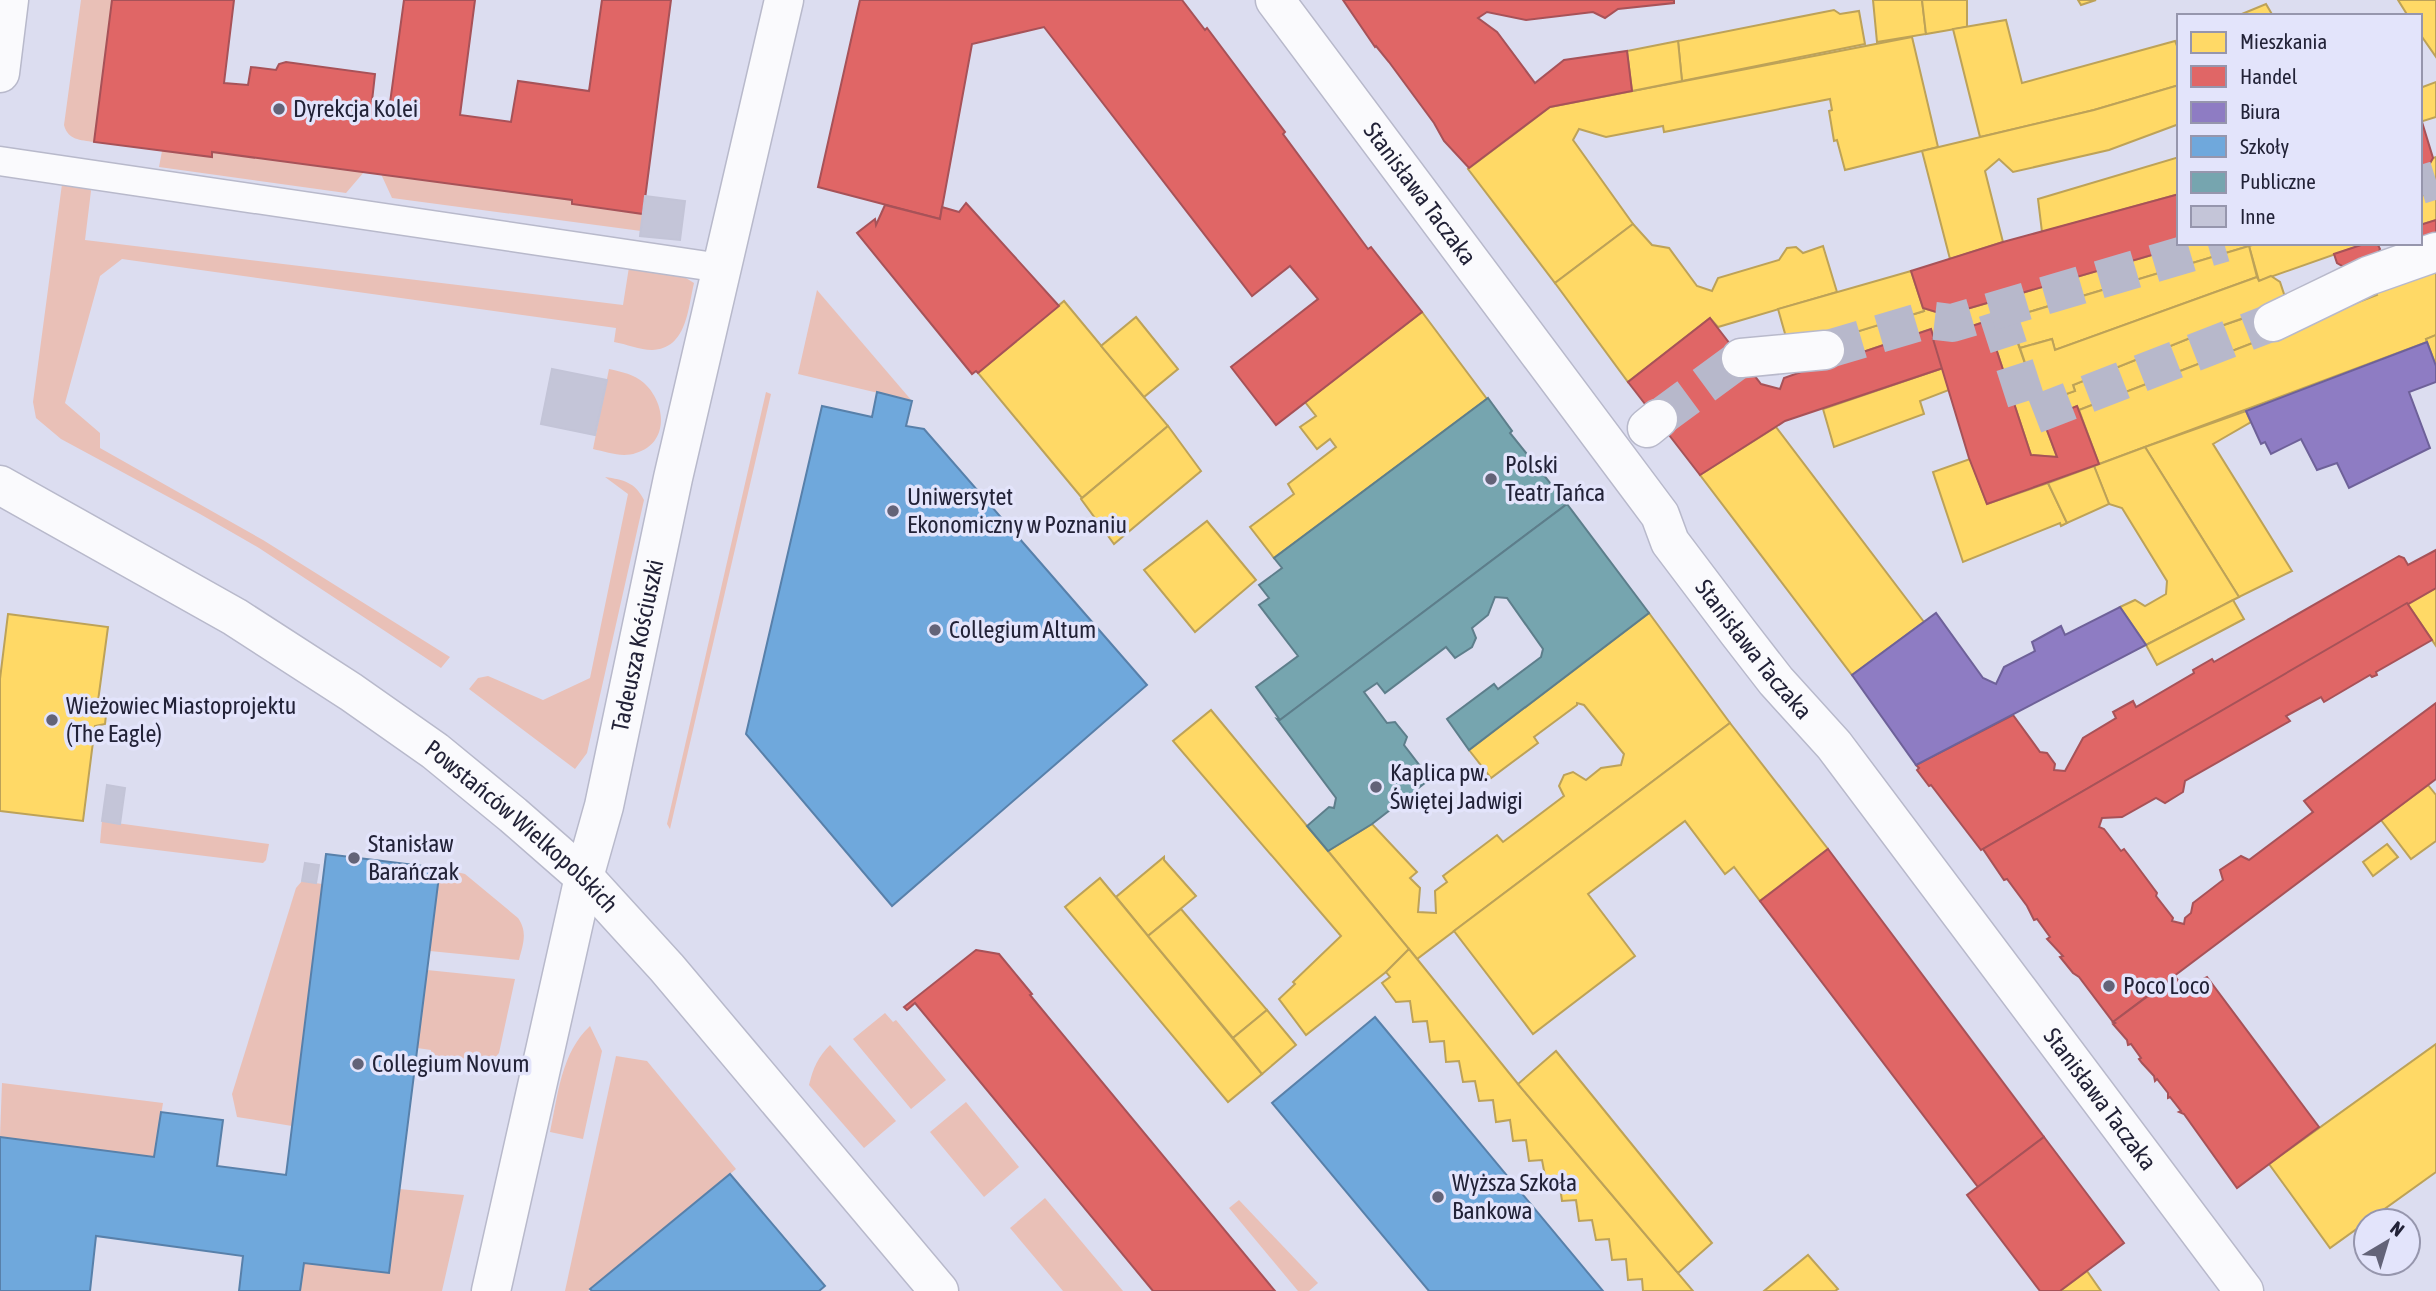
<svg xmlns="http://www.w3.org/2000/svg" width="2436" height="1291" font-family="'Asap Condensed',sans-serif">
  <style>
    .green { fill: #e9c0b7 }
    .homes { fill: #ffd966; stroke: #bda258; stroke-width: 2 }
    .shops { fill: #e06666; stroke: #a75258; stroke-width: 2 }
    .offices { fill: #8e7cc3; stroke: #6e6199; stroke-width: 2 }
    .schools { fill: #6fa8dc; stroke: #5880aa; stroke-width: 2 }
    .public { fill: #76a5af; stroke: #5d7e8b; stroke-width: 2 }
    .building { fill: #c4c5d8; stroke: #c3c4d7; stroke-width: 2 }
    .lines { fill: none; stroke-linecap: round; stroke-linejoin: round }
    .pedestrian-tunnel { stroke: #b7b8cb; stroke-width: 38; stroke-dasharray: 38 19; stroke-linecap: butt }
    .service-casing { stroke: #b8b9cb; stroke-width: 31 }
    .pedestrian-casing { stroke: #b8b9cb; stroke-width: 41 }
    .minor-casing { stroke: #b8b9cb; stroke-width: 41 }
    .tertiary-casing { stroke: #b8b9cb; stroke-width: 41 }
    .service { stroke: #fafafd; stroke-width: 28 }
    .pedestrian { stroke: #fafafd; stroke-width: 38 }
    .minor { stroke: #fafafd; stroke-width: 38 }
    .tertiary { stroke: #fafafd; stroke-width: 38 }
    .poi-dot { fill: #636378; stroke: #e3e4fb; stroke-width: 2.5 }
    .labels { text-anchor: middle; stroke-width: 7; stroke-linejoin: round; paint-order: stroke }
    .poi-label { font-size: 24px; fill: #222237; stroke: #e3e4fb; text-anchor: start }
    .street-label { font-size: 24px; fill: #222237; stroke: #e3e4fb }
  </style>
  <rect width="100%" height="100%" fill="#dcddf0"/>
  <g class="green">
    <path d="M81,0H112L94,142C80,140 68,140 64,125Z"/>
    <path d="M162,151L211,157L212,152L364,172L346,193L159,167Z"/>
    <path d="M381,174L572,200V204L643,214L641,231L392,198Z"/>
    <path d="M62,184H88L91,191L85,240L623,305L629,267L681,275L694,283C688,308 687,349 652,350C640,350 626,344 614,342L616,328L122,259L100,276L65,403L100,433V448L263,540L450,657L441,668L259,548L200,514L61,439L36,418L33,402Z"/>
    <path d="M817,290L912,401L798,374Z"/>
    <path d="M609,369C622,372 634,374 644,383C666,403 670,443 636,453C622,458 607,452 593,449Z"/>
    <path d="M766,392L771,394L670,829L667,824Z"/>
    <path d="M605,477C624,480 635,482 644,500L587,753L575,769L469,689L478,678L488,676L543,700L590,678L628,494Z"/>
    <path d="M102,821L269,844L266,860L263,863L100,843Z"/>
    <path d="M440,868L465,874L518,918C528,932 523,944 519,960L430,951Z"/>
    <path d="M302,881L322,884L292,1126L237,1117L232,1094L296,888Z"/>
    <path d="M427,970L515,979L499,1053L492,1061L431,1055V1050L417,1048Z"/>
    <path d="M885,1013L893,1022L896,1020L946,1080L911,1109L853,1039Z"/>
    <path d="M590,1026L602,1051L583,1139L550,1132C558,1095 561,1053 590,1026Z"/>
    <path d="M830,1045L896,1121L864,1148L809,1085C813,1068 818,1057 830,1045Z"/>
    <path d="M616,1056L647,1061L736,1169L588,1291H565Z"/>
    <path d="M2,1083L163,1103L154,1157L0,1137Z"/>
    <path d="M966,1102L1019,1167L984,1197L930,1132Z"/>
    <path d="M399,1189L464,1195L442,1291H300L304,1263L389,1273Z"/>
    <path d="M1045,1198L1123,1291H1063L1010,1228Z"/>
    <path d="M1239,1200L1318,1283L1309,1291H1298L1229,1208Z"/>
  </g>
  <g class="homes">
    <path d="M1873,0H1922L1926,34L1877,42Z"/>
    <path d="M1922,0H1967V27L1926,34Z"/>
    <path d="M2078,0H2096L2081,5Z"/>
    <path d="M2398,0H2436V57L2420,34V16H2408Z"/>
    <path d="M2266,4L2273,16H2237Z"/>
    <path d="M1834,10L1840,14L1859,11L1865,44L1682,81L1678,41Z"/>
    <path d="M2006,20L2022,83L2175,41L2179,51V85L2094,110L1980,137L1953,29Z"/>
    <path d="M1912,37L1938,147L1845,170L1837,140L1834,141L1829,111L1832,110L1830,99L1664,132L1663,126L1606,137L1579,129L1573,140L1633,224L1555,283L1468,169L1550,107Z"/>
    <path d="M1678,41L1682,81L1632,91L1627,51Z"/>
    <path d="M2436,82V117L2420,122V88Z"/>
    <path d="M2179,85V124L2109,150L2013,172L1999,159L1985,171L2003,242L1950,259L1922,151L2094,110Z"/>
    <path d="M2179,157V194L2042,232L2038,199Z"/>
    <path d="M2436,157V192L2420,196V173L2425,172L2433,158Z"/>
    <path d="M2436,192V220L2420,225V196Z"/>
    <path d="M1633,224L1652,245L1669,248L1697,286L1712,291L1718,278L1779,260L1787,248L1796,247L1803,253L1823,246L1837,292L1718,327L1710,318L1628,382L1555,283Z"/>
    <path d="M2193,243H2259L2009,318L2037,398L2044,402L2075,391L2073,385L2215,328L2268,310L2373,284L2377,295L2079,410L2077,406L2048,418L2045,425L2057,457L2031,455L1987,321L1933,339L1931,329L1854,355L1852,351L1828,358L1822,342L1924,311L1923,308L1946,315Z"/>
    <path d="M2259,243H2367L2259,281L2249,246Z"/>
    <path d="M2249,246L2257,277L2055,350L2052,339L2020,348L2009,318Z"/>
    <path d="M2436,270V335L2426,339L2427,342L2099,464L2079,410L2377,295L2373,284Z"/>
    <path d="M1911,271L1924,311L1798,350L1788,344L1778,309Z"/>
    <path d="M2271,276L2280,282L2285,297L2281,305L2215,328L2073,385L2075,391L2044,402L2037,398L2020,348L2052,339L2055,350L2257,277L2259,281Z"/>
    <path d="M1064,301L1168,426L1082,498L978,373Z"/>
    <path d="M1422,312L1487,399L1274,558L1250,527L1294,494L1288,484L1336,447L1330,439L1317,449L1300,427L1316,416L1305,402Z"/>
    <path d="M1136,317L1178,369L1144,397L1101,346Z"/>
    <path d="M2436,335V366L2426,339Z"/>
    <path d="M1943,368L1949,390L1920,401L1924,414L1834,447L1823,409Z"/>
    <path d="M2246,411L2251,422L2213,444L2292,571L2239,597L2145,447Z"/>
    <path d="M1168,426L1201,471L1114,544L1081,499Z"/>
    <path d="M1776,427L1924,622L1852,675L1700,475Z"/>
    <path d="M2145,447L2239,597L2146,645L2120,607L2135,600L2145,606L2166,594L2167,581L2122,508L2109,504L2094,466Z"/>
    <path d="M1970,459L1987,504L2048,483L2067,523L2061,526L2060,523L1963,562L1933,472Z"/>
    <path d="M2094,466L2109,504L2067,523L2048,483Z"/>
    <path d="M1207,521L1256,580L1195,632L1144,570Z"/>
    <path d="M2436,588V646L2407,603Z"/>
    <path d="M2233,600L2244,619L2157,665L2146,645Z"/>
    <path d="M1649,613L1730,723L1417,959L1328,851L1372,824L1417,872L1410,878L1420,888L1418,912L1436,913L1435,891L1447,882L1443,876L1497,835L1503,842L1564,796L1559,786L1564,775L1573,772L1586,780L1601,768L1621,765L1624,754L1584,705L1577,703V705L1534,737L1538,743L1491,778L1469,750Z"/>
    <path d="M8,614L108,627L98,701L107,706L105,724L95,726L83,821L0,811V679Z"/>
    <path d="M1211,710L1409,949L1386,972L1306,1035L1279,999L1295,984L1293,982L1341,936L1173,741Z"/>
    <path d="M1730,723L1828,849L1760,901L1734,867L1725,874L1685,821L1588,894L1635,956L1533,1034L1454,931Z"/>
    <path d="M2428,785L2436,795V841L2411,859L2381,820Z"/>
    <path d="M2387,844L2398,857L2373,876L2363,862Z"/>
    <path d="M1164,857V860L1196,896L1148,936L1116,897Z"/>
    <path d="M1100,878L1262,1074L1228,1102L1065,907Z"/>
    <path d="M1181,909L1267,1010L1233,1038L1148,936Z"/>
    <path d="M1409,949L1518,1084L1693,1291H1643L1642,1279L1628,1280L1626,1259L1612,1260L1609,1239L1596,1240L1592,1220L1579,1221L1576,1200L1562,1201L1559,1180L1546,1181L1542,1160L1529,1161L1526,1140L1513,1141L1510,1120L1496,1122L1493,1100L1479,1101L1475,1081L1463,1082L1459,1061L1446,1062L1444,1041L1430,1042L1427,1021L1413,1022L1410,1001L1396,1002L1382,983L1390,977L1386,972Z"/>
    <path d="M1267,1010L1296,1045L1262,1074L1233,1038Z"/>
    <path d="M2436,1044V1172L2330,1248L2269,1164Z"/>
    <path d="M1556,1051L1712,1243L1678,1273L1518,1084Z"/>
    <path d="M1808,1255L1838,1289L1835,1291H1764Z"/>
    <path d="M2087,1271L2101,1291H2060Z"/>
  </g>
  <g class="shops">
    <path d="M112,0H234L224,83L248,85L251,67L276,70L279,64L286,62L375,74L372,101L390,103L404,0H475L460,115L511,122L518,81L589,91L602,0H671L643,214L572,204V200L212,152V157L94,142Z"/>
    <path d="M860,0H1182L1205,30L1207,28L1285,132L1283,134L1368,249L1371,247L1422,312L1276,425L1231,367L1318,299L1290,266L1252,296L1044,27L972,44L940,219L818,187Z"/>
    <path d="M1343,0H1674V3L1618,9L1605,18L1593,12L1526,20L1487,12L1478,18L1497,32L1535,83L1564,60L1627,51L1632,91L1550,107L1469,168L1444,141L1434,123L1389,62L1376,46L1375,47Z"/>
    <path d="M2420,122H2422L2433,158L2425,172L2420,173Z"/>
    <path d="M2179,194V243H2193L1946,315L1923,308L1911,271L2003,242Z"/>
    <path d="M966,203L1059,306L978,373L976,371L972,374L857,233L875,219L876,225L885,205L940,219L942,207L959,212Z"/>
    <path d="M2436,220V244L2420,243V225Z"/>
    <path d="M2367,243H2377L2380,249L2373,263L2351,271L2337,263L2334,254Z"/>
    <path d="M1710,318L1761,384L1780,389L1784,378L1829,362L1828,358L1852,351L1854,355L1931,329L1943,368L1785,421L1700,475L1628,382Z"/>
    <path d="M1987,321L2031,455L2057,457L2045,425L2048,418L2077,406L2099,464L1987,504L1969,458L1933,339Z"/>
    <path d="M2436,550V588L1981,850L1931,785L1929,786L1917,770L1919,768L1916,765L2013,715L2040,752L2047,753L2055,764L2054,770L2065,771L2083,738L2116,718L2113,712L2133,701L2136,707L2194,673L2193,670L2212,659L2214,662L2399,556L2404,558L2408,565Z"/>
    <path d="M2407,603L2432,640L2376,672L2377,675L2372,677L2370,675L2324,702L2321,697L2286,716L2290,721L2185,781L2183,792L2165,803L2156,798L2122,817L2102,818L2099,827L2104,829L2121,851L2124,849L2134,862L2157,893L2156,896L2173,918L2172,921L2184,924L2185,918L2191,913L2193,903L2223,880L2220,870L2241,856L2249,860L2313,812L2304,801L2436,703V779L2113,1022L2079,977L2073,973L2060,957L2063,956L2047,939L2050,937L2037,919L2034,920L2027,906L2007,879L2004,880L1983,849Z"/>
    <path d="M1828,849L2044,1137L1978,1187L1760,901Z"/>
    <path d="M976,950L999,954L1032,994L1030,995L1275,1291H1153L915,1003L907,1010L904,1007Z"/>
    <path d="M2175,976L2184,989L2207,977L2319,1127L2237,1188L2184,1114L2179,1112L2181,1111L2170,1097L2168,1098V1093L2157,1079L2155,1081L2154,1076L2142,1063L2139,1059L2141,1058L2131,1044L2128,1045L2127,1040L2113,1024L2115,1023L2113,1022Z"/>
    <path d="M2044,1137L2124,1243L2060,1291H2040L1967,1195Z"/>
  </g>
  <g class="offices">
    <path d="M2427,342L2436,366V382L2409,392L2430,448L2349,488L2337,463L2317,470L2301,439L2271,454L2265,442L2261,444L2246,411Z"/>
    <path d="M2120,607L2146,645L1916,765L1852,675L1936,613L1983,678L1996,684L2004,667L2035,651L2032,642L2061,626L2065,635Z"/>
  </g>
  <g class="schools">
    <path d="M877,392L912,401L906,426L924,429L1147,685L892,906L746,734L822,406L872,417Z"/>
    <path d="M326,854L440,868L389,1273L304,1263L300,1291H239L243,1256L96,1236L90,1291H0V1137L154,1157L161,1112L223,1120L217,1166L286,1175Z"/>
    <path d="M1375,1017L1603,1291H1429L1272,1103Z"/>
    <path d="M730,1174L825,1286L819,1291H592L590,1289Z"/>
  </g>
  <g class="public">
    <path d="M1488,398L1512,431L1510,433L1567,504L1280,720L1256,687L1298,656L1259,605L1269,598L1259,585L1282,568L1274,558Z"/>
    <path d="M1567,504L1649,613L1469,750L1447,719L1494,684L1498,689L1541,657L1543,649L1507,598L1495,597L1488,615L1472,628L1476,638L1472,647L1455,658L1446,647L1385,693L1377,683L1364,692L1387,723L1395,722L1407,737L1404,745L1430,779L1372,824L1328,851L1307,826L1329,807L1334,808L1336,798L1277,719L1280,720Z"/>
  </g>
  <g class="building">
    <path d="M645,196L685,201L680,240L640,236Z"/>
    <path d="M552,369L607,380L595,435L541,424Z"/>
    <path d="M107,785L125,788L120,824L102,821Z"/>
    <path d="M305,863L319,865L316,883L302,881Z"/>
  </g>
  <g class="lines">
    <g class="pedestrian-tunnel">
      <path d="M2420,185L2436,180"/>
      <path d="M1997,311L2031,416L2273,322"/>
      <path d="M1825,350L1926,320L1952,323L2224,243"/>
      <path d="M1658,419L1741,358"/>
    </g>
    <defs>
      <path id="service" d="M0,161L721,268"/>
      <g id="pedestrian">
        <path d="M2273,322L2368,276L2436,252"/>
        <path d="M1741,358L1825,350"/>
        <path d="M1647,428L1658,419"/>
      </g>
      <g id="minor">
        <path id="s1" d="M1275,0L1660,515L1670,542L1738,632L1776,681L1834,745L2244,1291"/>
        <path id="s2" d="M0,485L235,617L351,692L435,751L513,815L584,877L667,968L939,1291"/>
        <path id="s3" d="M491,1291L584,877L604,806L673,478L784,0"/>
      </g>
      <path id="tertiary" d="M0,73L9,0"/>
    </defs>
    <use href="#service" class="service-casing"/>
    <use href="#pedestrian" class="pedestrian-casing"/>
    <use href="#minor" class="minor-casing"/>
    <use href="#tertiary" class="tertiary-casing"/>
    <use href="#service" class="service"/>
    <use href="#pedestrian" class="pedestrian"/>
    <use href="#minor" class="minor"/>
    <use href="#tertiary" class="tertiary"/>
  </g>
  <g class="poi-dot">
    <circle cx="279" cy="109" r="7"/>
    <circle cx="1491" cy="479" r="7"/>
    <circle cx="893" cy="511" r="7"/>
    <circle cx="935" cy="630" r="7"/>
    <circle cx="52" cy="720" r="7"/>
    <circle cx="1376" cy="787" r="7"/>
    <circle cx="354" cy="858" r="7"/>
    <circle cx="2109" cy="986" r="7"/>
    <circle cx="358" cy="1064" r="7"/>
    <circle cx="1438" cy="1197" r="7"/>
  </g>
  <g class="labels">
    <g class="poi-label">
      <text x="293" y="117">Dyrekcja Kolei</text>
      <text x="1505" y="473">Polski<tspan x="1505" dy="28">Teatr Tańca</tspan></text>
      <text x="907" y="505">Uniwersytet<tspan x="907" dy="28">Ekonomiczny w Poznaniu</tspan></text>
      <text x="949" y="638">Collegium Altum</text>
      <text x="66" y="714">Wieżowiec Miastoprojektu<tspan x="66" dy="28">(The Eagle)</tspan></text>
      <text x="1390" y="781">Kaplica pw.<tspan x="1390" dy="28">Świętej Jadwigi</tspan></text>
      <text x="368" y="852">Stanisław<tspan x="368" dy="28">Barańczak</tspan></text>
      <text x="2123" y="994">Poco Loco</text>
      <text x="372" y="1072">Collegium Novum</text>
      <text x="1452" y="1191">Wyższa Szkoła<tspan x="1452" dy="28">Bankowa</tspan></text>
    </g>
    <g class="street-label">
      <text dy="8" stroke="none"><textPath href="#s1" startOffset="242">Stanisława Taczaka</textPath></text>
      <text dy="8" stroke="none"><textPath href="#s3" startOffset="662">Tadeusza Kościuszki</textPath></text>
      <text dy="8" stroke="none"><textPath href="#s1" startOffset="808">Stanisława Taczaka</textPath></text>
      <text dy="8" stroke="none"><textPath href="#s2" startOffset="625">Powstańców Wielkopolskich</textPath></text>
      <text dy="8" stroke="none"><textPath href="#s1" startOffset="1376">Stanisława Taczaka</textPath></text>
    </g>
  </g>
  <rect x="2177" y="14" width="245" height="231" fill="#e3e4fb" stroke="#9696ad" stroke-width="2"/>
  <rect x="2191" y="32" width="35" height="21" fill="#ffd966" stroke="#9696ad" stroke-width="2"/>
  <text x="2240" y="49" font-size="21" fill="#222237">Mieszkania</text>
  <rect x="2191" y="66" width="35" height="21" fill="#e06666" stroke="#9696ad" stroke-width="2"/>
  <text x="2240" y="84" font-size="21" fill="#222237">Handel</text>
  <rect x="2191" y="102" width="35" height="21" fill="#8e7cc3" stroke="#9696ad" stroke-width="2"/>
  <text x="2240" y="119" font-size="21" fill="#222237">Biura</text>
  <rect x="2191" y="136" width="35" height="21" fill="#6fa8dc" stroke="#9696ad" stroke-width="2"/>
  <text x="2240" y="154" font-size="21" fill="#222237">Szkoły</text>
  <rect x="2191" y="172" width="35" height="21" fill="#76a5af" stroke="#9696ad" stroke-width="2"/>
  <text x="2240" y="189" font-size="21" fill="#222237">Publiczne</text>
  <rect x="2191" y="206" width="35" height="21" fill="#c4c5d8" stroke="#9696ad" stroke-width="2"/>
  <text x="2240" y="224" font-size="21" fill="#222237">Inne</text>
  <g transform="translate(2387 1242) rotate(38)"><circle r="33" fill="#e3e4fb" stroke="#9696ad" stroke-width="2"/>
  <path d="M0-5L12 26L0 18L-12 26Z" fill="#636378"/>
  <text y="-10" font-size="19" font-weight="bold" text-anchor="middle" fill="#222237">N</text>
  </g>
</svg>
